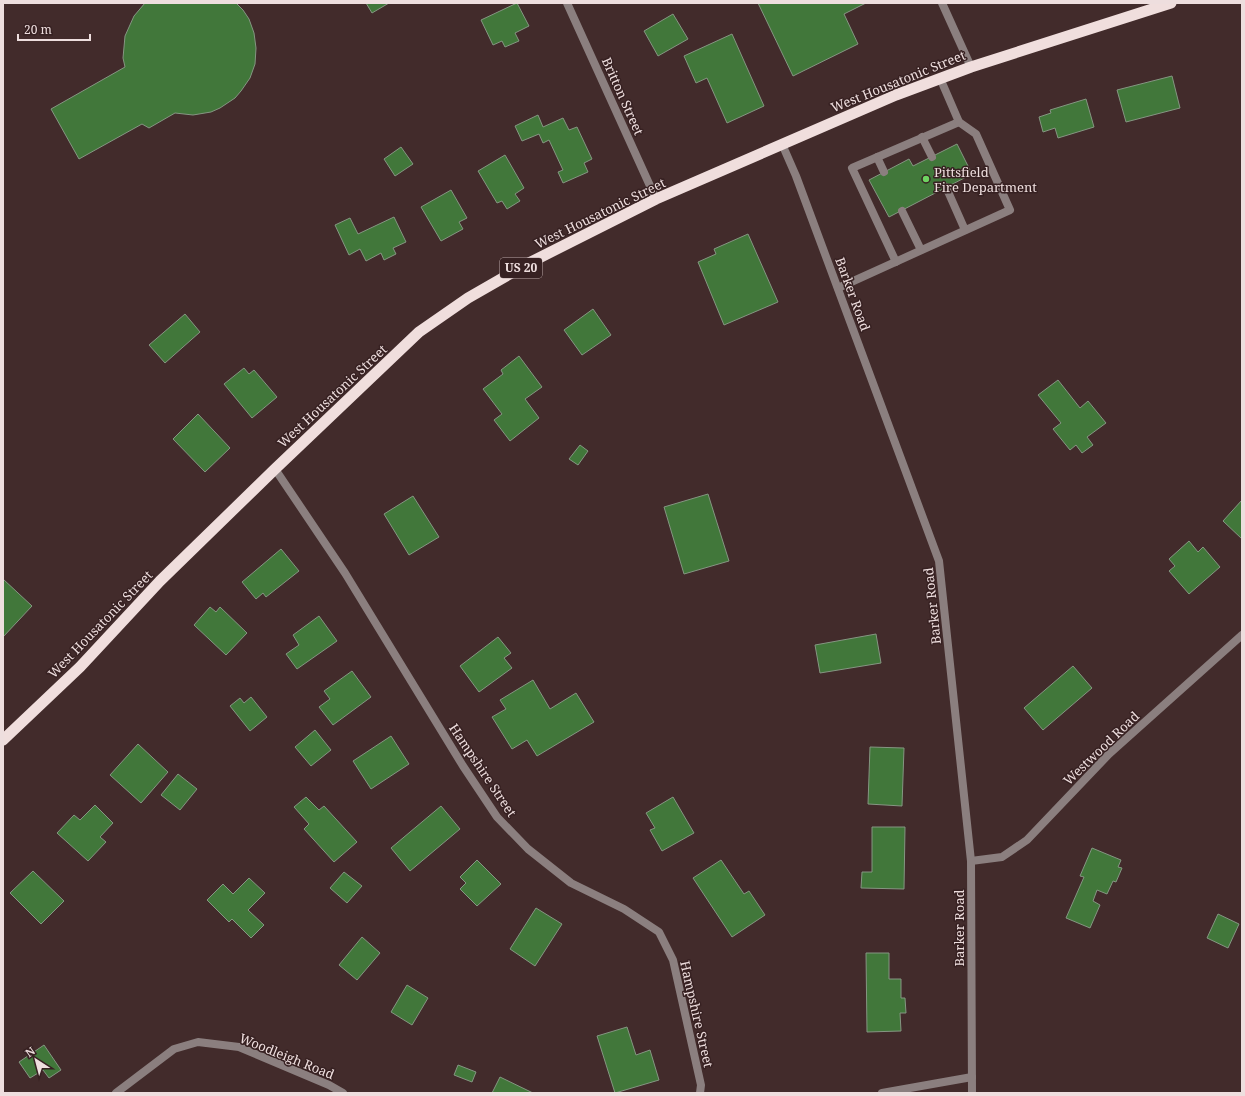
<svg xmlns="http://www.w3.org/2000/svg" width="1245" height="1096" font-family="'Noto Serif',serif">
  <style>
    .building { fill: #41773a; stroke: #859682 }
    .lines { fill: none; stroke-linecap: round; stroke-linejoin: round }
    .service { stroke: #8b7f7f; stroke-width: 8 }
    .minor { stroke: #8b7f7f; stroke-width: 8 }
    .tertiary { stroke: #8b7f7f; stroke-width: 8 }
    .trunk { stroke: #f0dedd; stroke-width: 11 }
    .poi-dot { fill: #6ed361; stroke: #372122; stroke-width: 1.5 }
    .labels { text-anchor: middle; stroke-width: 3; stroke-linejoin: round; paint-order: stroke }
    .shield { fill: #372122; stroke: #b7a5a6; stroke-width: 1 }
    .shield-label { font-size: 12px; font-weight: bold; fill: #eedede }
    .street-label { font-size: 13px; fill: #eedede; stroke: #372122 }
    .poi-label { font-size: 13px; fill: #eedede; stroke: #372122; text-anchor: start }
  </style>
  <rect width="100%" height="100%" fill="#422b2b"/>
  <g class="building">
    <path d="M145,3H236L243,10L249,19L254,33L256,48L255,64L250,78L241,91L235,98L220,108L211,112L193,115L175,113L149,128L142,124L79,159L51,109L125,67L123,58L125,36L134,16Z"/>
    <path d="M366,3H389L372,13Z"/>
    <path d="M517,3L529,26L515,33L519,41L505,47L502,41L493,45L481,20Z"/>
    <path d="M758,3H866L844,14L858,44L793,76Z"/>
    <path d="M673,14L688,39L658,56L644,31Z"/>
    <path d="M732,34L764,106L727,123L707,78L696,83L684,56Z"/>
    <path d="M1172,76L1180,108L1126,122L1117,90Z"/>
    <path d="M1086,99L1094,127L1058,138L1055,128L1043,132L1039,117L1051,113L1050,110Z"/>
    <path d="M538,115L543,127L563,118L569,130L577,127L592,159L584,163L588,172L563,183L558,172L563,170L549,140L543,143L539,134L522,141L515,126Z"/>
    <path d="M957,144L972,174L889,217L869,180L909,159L913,166Z"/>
    <path d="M401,147L413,164L395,176L384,159Z"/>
    <path d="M505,155L524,188L515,194L520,201L507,209L502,201L497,203L478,171Z"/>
    <path d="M451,190L467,218L459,222L463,229L441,241L421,207Z"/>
    <path d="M394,217L406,242L393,248L396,254L384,260L381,253L366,261L360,249L349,255L335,225L350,218L358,234Z"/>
    <path d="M748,234L778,302L724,325L698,262L716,254L714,249Z"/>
    <path d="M593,309L611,335L582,355L564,330Z"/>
    <path d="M185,314L200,332L165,363L149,345Z"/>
    <path d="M519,356L542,387L525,399L539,418L510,441L494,420L502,414L483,389L503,374L501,370Z"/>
    <path d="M244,368L249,374L254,370L277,397L252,418L224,384Z"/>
    <path d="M1058,380L1080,408L1088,401L1106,423L1087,437L1093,445L1082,453L1076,445L1070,450L1053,429L1061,423L1038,395Z"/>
    <path d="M198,414L230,448L205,472L173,439Z"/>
    <path d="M580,445L588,451L578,465L569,459Z"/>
    <path d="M708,494L729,561L684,574L664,507Z"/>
    <path d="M413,496L439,537L409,555L384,514Z"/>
    <path d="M1242,500V539L1223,521Z"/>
    <path d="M1189,541L1198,552L1203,547L1220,567L1189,594L1169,571L1175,566L1169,559Z"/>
    <path d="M281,549L299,571L266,597L263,593L256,599L242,582Z"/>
    <path d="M3,579L32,606L3,637Z"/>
    <path d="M210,607L216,612L220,607L247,633L226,655L194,625Z"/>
    <path d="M319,616L337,641L297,669L286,654L299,645L293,635Z"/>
    <path d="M876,634L881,663L820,673L815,645Z"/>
    <path d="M498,637L511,653L504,658L512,668L479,692L460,666Z"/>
    <path d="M1073,666L1092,688L1043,730L1024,708Z"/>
    <path d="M352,671L371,697L333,725L319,707L330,699L324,691Z"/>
    <path d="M533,680L550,709L576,693L594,722L537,756L527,740L512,749L492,717L506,709L500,700Z"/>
    <path d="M251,697L267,717L250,731L230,706L240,698L244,703Z"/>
    <path d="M315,730L331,750L311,766L295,747Z"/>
    <path d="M391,736L409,764L371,789L353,761Z"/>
    <path d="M138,744L168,772L141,803L110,775Z"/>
    <path d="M870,747L904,748L902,806L868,804Z"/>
    <path d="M178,774L197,789L180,810L161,795Z"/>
    <path d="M306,797L319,810L324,806L357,842L334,862L304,829L309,824L294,807Z"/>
    <path d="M673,797L694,833L662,851L650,830L655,828L646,813Z"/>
    <path d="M95,805L113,823L100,837L106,842L88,861L57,833L74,815L80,820Z"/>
    <path d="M441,806L460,829L410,871L391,848Z"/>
    <path d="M872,827H905L904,889L861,888L862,872H872Z"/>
    <path d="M1092,848L1121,860L1118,867L1122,868L1116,882L1113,881L1107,894L1097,890L1093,901L1100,905L1090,928L1066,918L1084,877L1080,876Z"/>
    <path d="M477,860L501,884L477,906L460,889L466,883L460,877Z"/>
    <path d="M721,860L744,894L749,891L765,915L732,937L693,878Z"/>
    <path d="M33,871L64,901L41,924L10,893Z"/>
    <path d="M344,872L362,886L347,903L330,888Z"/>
    <path d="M249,878L265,893L248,910L264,925L251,938L232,919L229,922L207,900L223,884L233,894Z"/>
    <path d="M536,908L562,924L535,966L510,949Z"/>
    <path d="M1218,914L1239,924L1228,948L1207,938Z"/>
    <path d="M362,937L380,953L357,980L339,965Z"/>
    <path d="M866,953H889V979H901V998H905L906,1013H900L901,1031L867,1032Z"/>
    <path d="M407,985L428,998L412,1025L391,1012Z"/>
    <path d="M627,1027L636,1055L650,1050L659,1080L615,1093L597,1036Z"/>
    <path d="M44,1045L61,1070L49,1078L43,1070L30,1078L19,1062Z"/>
    <path d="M458,1065L476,1072L472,1082L454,1075Z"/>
    <path d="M500,1077L533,1093H492Z"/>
  </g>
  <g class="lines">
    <g class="service">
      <path d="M922,137L932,157"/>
      <path d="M877,157L884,172"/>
      <path d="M946,187L965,230"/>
      <path d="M902,211L921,250"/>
      <path d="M896,262L852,168L959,122"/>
      <path d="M838,288L1010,210L976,134L959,122L940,78"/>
    </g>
    <g class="minor">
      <path d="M567,3L656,199"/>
      <path d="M942,3L971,67"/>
      <path d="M275,469L345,573L463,766L497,817L528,849L571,883L624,909L659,932L673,960L701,1085L700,1093"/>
      <path d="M971,861L1002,857L1027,840L1109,754L1242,635"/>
      <path d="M116,1093L174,1049L198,1042L239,1047L329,1085L343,1093"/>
      <path d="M882,1093L972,1077"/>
    </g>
    <path class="tertiary" d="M782,144L796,176L939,561L971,861L972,1093"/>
    <path class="trunk" d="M3,740L80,667L160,581L275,469L419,332L468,298L527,264L656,199L896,95L971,67L1171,3"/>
  </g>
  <circle class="poi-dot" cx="926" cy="179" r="4"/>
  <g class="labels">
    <rect class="shield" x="500" y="258" width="42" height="20" rx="3"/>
    <g class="shield-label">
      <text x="521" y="272">US 20</text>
    </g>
    <g class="street-label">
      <text transform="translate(898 81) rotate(-22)" y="5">West Housatonic Street</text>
      <text transform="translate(623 96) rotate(66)" y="5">Britton Street</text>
      <text transform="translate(600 213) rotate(-26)" y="5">West Housatonic Street</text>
      <text transform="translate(853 294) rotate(70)" y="5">Barker Road</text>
      <text transform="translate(332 396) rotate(-43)" y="5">West Housatonic Street</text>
      <text transform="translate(932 606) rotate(-96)" y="5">Barker Road</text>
      <text transform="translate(100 624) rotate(-46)" y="5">West Housatonic Street</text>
      <text transform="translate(1101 748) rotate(-44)" y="5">Westwood Road</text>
      <text transform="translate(483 770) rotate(56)" y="5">Hampshire Street</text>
      <text transform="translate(959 928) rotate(-90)" y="5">Barker Road</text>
      <text transform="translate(697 1014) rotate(77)" y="5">Hampshire Street</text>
      <text transform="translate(287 1056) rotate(22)" y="5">Woodleigh Road</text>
    </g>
    <g class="poi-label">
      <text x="934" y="177">Pittsfield<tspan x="934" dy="15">Fire Department</tspan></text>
    </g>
  </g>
  <rect width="1245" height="1096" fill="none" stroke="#eedede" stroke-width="8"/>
  <g transform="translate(36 1060) rotate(324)" stroke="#372122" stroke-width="3" paint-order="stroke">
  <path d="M0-3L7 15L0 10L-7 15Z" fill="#eedede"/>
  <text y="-6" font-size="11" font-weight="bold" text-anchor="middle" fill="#eedede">N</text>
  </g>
  <path d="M18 34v6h72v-6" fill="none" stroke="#eedede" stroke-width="2"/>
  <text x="24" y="34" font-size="12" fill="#eedede" stroke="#372122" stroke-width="3" paint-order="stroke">20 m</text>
</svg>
